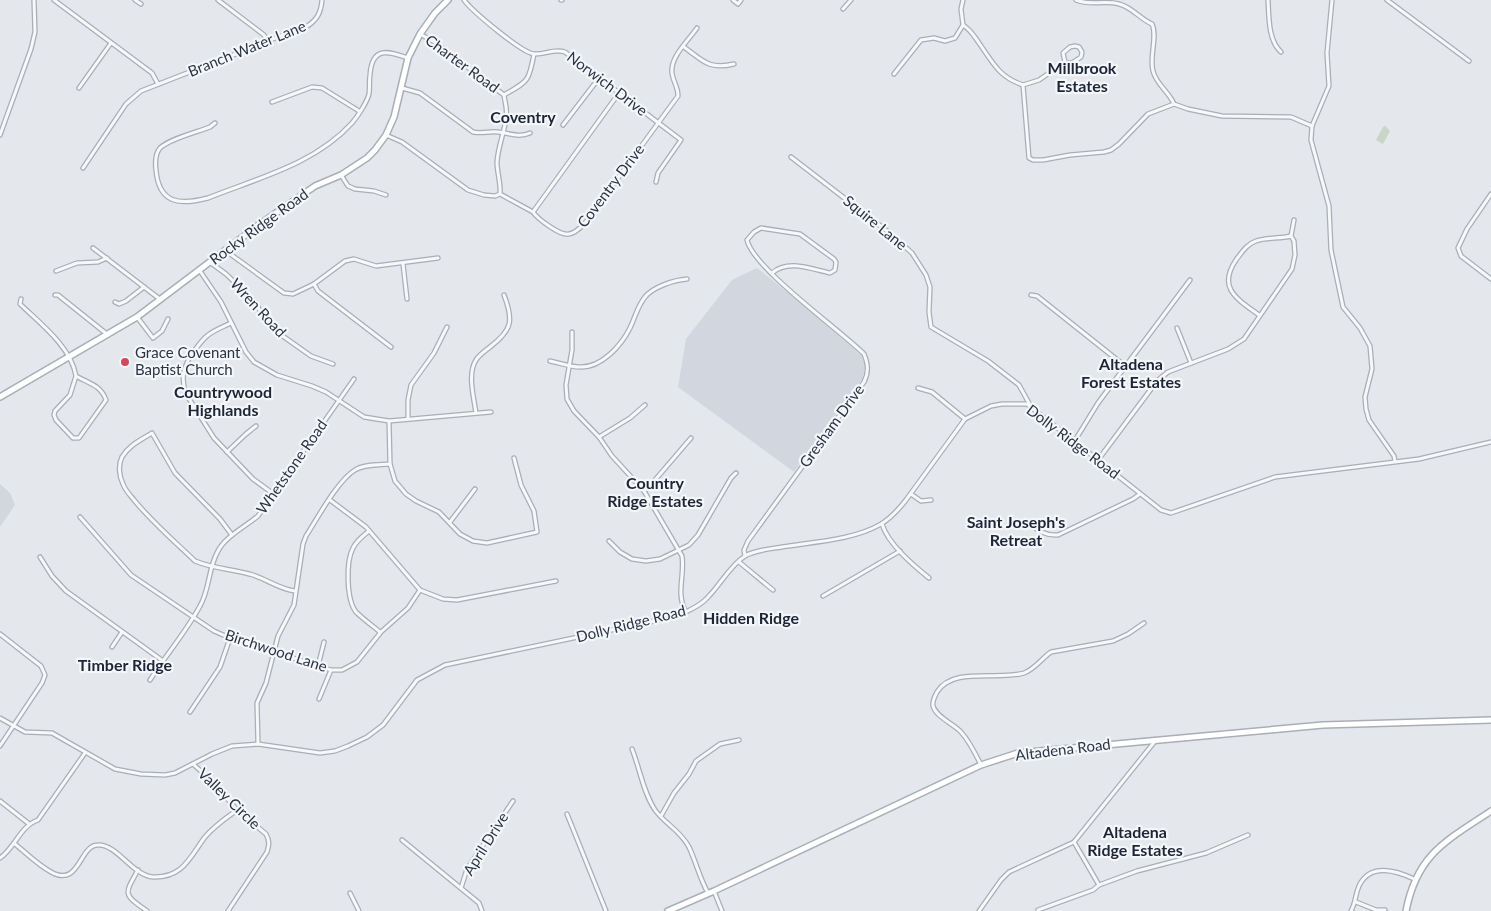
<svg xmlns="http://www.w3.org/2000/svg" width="1491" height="911" font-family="Lato,sans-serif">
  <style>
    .built { fill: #d2d6de }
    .grass { fill: #c9d6c5 }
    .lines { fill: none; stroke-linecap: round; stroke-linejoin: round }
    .street-casing { stroke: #a9aeb7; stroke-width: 5.5 }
    .secondary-casing { stroke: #a9aeb7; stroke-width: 8 }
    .street { stroke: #f7f8fa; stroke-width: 3 }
    .secondary { stroke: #fff; stroke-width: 5 }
    .poi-dot { fill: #d1495b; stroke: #f4f6f9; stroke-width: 2 }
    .labels { text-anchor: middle; stroke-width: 4.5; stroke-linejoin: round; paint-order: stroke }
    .street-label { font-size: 15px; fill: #2b3445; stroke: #f4f6f9 }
    .poi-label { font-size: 15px; fill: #2b3445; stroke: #f4f6f9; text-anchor: start }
    .neighbourhood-label { font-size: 16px; font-weight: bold; fill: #1d2536; stroke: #f4f6f9 }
  </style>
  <rect width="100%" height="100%" fill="#e4e7ec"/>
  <g class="built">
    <path d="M757,268L816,315L861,355L865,366L863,378L794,472L678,387L686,339L732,280Z"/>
    <path d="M0,484L10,493L15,505L0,527Z"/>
  </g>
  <path class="grass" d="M1385,126L1390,131L1383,144L1376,140L1383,127Z"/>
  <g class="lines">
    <defs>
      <g id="street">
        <path d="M54,0L152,73L158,84"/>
        <path d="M135,0L141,4"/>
        <path d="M218,0L264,35L267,41"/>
        <path d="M464,0C472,11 522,53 534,54C545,55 554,48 565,52L681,140L658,173L656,182"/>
        <path d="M561,0H562"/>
        <path d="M733,0L738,4L741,0"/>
        <path d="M1076,0C1090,6 1104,0 1119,4C1132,7 1140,19 1152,24C1158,36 1149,56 1153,71C1156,84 1169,92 1174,104"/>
        <path d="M1268,0C1269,17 1268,40 1281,52"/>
        <path d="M1332,0L1327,53L1329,86L1312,126L1311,140L1329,206L1331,250L1343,307L1360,328L1370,346L1372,369L1365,397L1366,409L1369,420L1394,456L1395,461"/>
        <path d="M1387,0L1469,61"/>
        <path d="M843,9L851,0"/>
        <path d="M963,25C971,30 974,36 979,43C993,63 999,77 1023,85"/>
        <path d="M420,34L436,43L504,95"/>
        <path d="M1075,46L1079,47L1082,52L1081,57L1072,63L1065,62L1063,53L1070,47Z"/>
        <path d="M684,47C703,61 709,70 734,64"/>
        <path d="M894,74L921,40L934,38L945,41L955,38L963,25L961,9L963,0"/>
        <path d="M1023,85L1029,158L1033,160H1043L1070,155L1104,152L1111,150L1119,144L1148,114L1174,104L1188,109L1222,116L1291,117L1312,126"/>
        <path d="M1023,85L1039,80L1065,62"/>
        <path d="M79,88L111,43"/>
        <path d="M402,88L420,93L473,132C482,134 489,131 498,132C509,133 519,138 530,133"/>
        <path d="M504,95C528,81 529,82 534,54"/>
        <path d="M272,102L312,87L322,88L359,111"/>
        <path d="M215,123L210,127C197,132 169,139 160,148C155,154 155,162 156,170C159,205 181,205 208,198C258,178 315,164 352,123C358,116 367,102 369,94C370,87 369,81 370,75C372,46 388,51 408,58"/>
        <path d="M563,125L599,78"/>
        <path d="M0,135L31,49L35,32L34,0"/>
        <path d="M386,135L402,142L468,190L484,195L495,196L500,194L533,212C537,218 543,222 549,226C565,237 571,238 585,223L678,96C678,86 673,82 672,73C670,57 688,41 697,28"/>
        <path d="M791,157L887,231L912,253L926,275L930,287L929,312L931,327L988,361L1019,385L1030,405"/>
        <path d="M83,168L126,104L141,91L259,45L267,41L306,27C317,20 321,13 322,0"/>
        <path d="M341,175L348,186L355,189L374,191L386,195"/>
        <path d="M500,194C501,183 497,173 497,162C498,147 504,133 506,119C508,111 505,103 504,95"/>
        <path d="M1491,194L1467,229L1458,248L1461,256L1491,279"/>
        <path d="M533,212L619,93"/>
        <path d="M93,248L161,300"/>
        <path d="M226,251L284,293L293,294L314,284L345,261L354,259L376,266L438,258"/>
        <path d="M211,263L226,274L255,302L266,321L277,332L311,356L333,364"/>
        <path d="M403,264L407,299"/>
        <path d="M56,271L77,263L98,262L107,258"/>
        <path d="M200,271L221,302L246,352L254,362L277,375L312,386L326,392L364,417L389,421L491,412"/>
        <path d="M314,284L318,291L391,347"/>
        <path d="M55,295H58L108,335"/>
        <path d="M1031,295L1037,296L1125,366"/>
        <path d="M21,299L20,304C41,324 71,347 76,376C88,383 101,385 106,400L79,438H73L56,420L54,415L55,411L70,395L76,376"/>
        <path d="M115,302L119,304L126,301L144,287"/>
        <path d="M1259,315C1237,299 1217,288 1236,260C1242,252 1247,244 1256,241C1267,237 1279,239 1291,236"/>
        <path d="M137,317L153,338L162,331L168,319"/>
        <path d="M231,323C223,327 214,330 207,336C202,340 198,346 194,351C184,365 180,377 186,394L214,438L253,479L275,495"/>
        <path d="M1177,328L1191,363"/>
        <path d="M572,332V350L566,385L567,399L574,411L599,437L612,456L644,491L682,556C685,575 676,592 685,611"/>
        <path d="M550,361C560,363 570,367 580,367C601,368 621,346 630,328C635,318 637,307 645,297C653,287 674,280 687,279"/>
        <path d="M918,388L932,392L965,419"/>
        <path d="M476,413C474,398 467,374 476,360C479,355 485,351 490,347C512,330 514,321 504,295"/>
        <path d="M408,419V400L411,385L434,353L447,327"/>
        <path d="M389,421L390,464L395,481L406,494L416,501L439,512L460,534L473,541L487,543L537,532L534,511L521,485L514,458"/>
        <path d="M599,437L630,418L645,405"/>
        <path d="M1074,442L1098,403L1190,280"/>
        <path d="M227,452L246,434L256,426"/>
        <path d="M1098,460L1157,381L1168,372L1228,349L1244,339L1292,269L1295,255L1294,241L1291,236L1294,220"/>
        <path d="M644,491L649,487L691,438"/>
        <path d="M911,494L921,501L931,500"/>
        <path d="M330,500L366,527L420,590L443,599L457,600L556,581"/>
        <path d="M80,517L131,575L214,631L230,638L331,670H342L357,662L381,632L408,608L420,590"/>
        <path d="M1025,521C1036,529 1044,536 1058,535L1133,499L1140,494"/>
        <path d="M450,522L475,489"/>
        <path d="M882,524C888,544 913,565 929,578"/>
        <path d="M369,531C363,536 357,540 353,548C346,561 346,599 356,612C363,619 373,626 380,632"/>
        <path d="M232,535L220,519L175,473L152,433C141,440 129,445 122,457C118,465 119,476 123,484C125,490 130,495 134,500C152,522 174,541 195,561C214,569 234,569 253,575C268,580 279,589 295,591"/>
        <path d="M609,541L620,552L632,559L646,561L660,559L689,545L698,535L731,478L736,473"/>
        <path d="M745,556L744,550L748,541L864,382C869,372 868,364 864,354C840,330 753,268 747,240L754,232L761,228L800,234L834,259L836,262L835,270L830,273C811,269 788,259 772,273"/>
        <path d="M40,557L52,576L66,591L163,661"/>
        <path d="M739,562L773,590"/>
        <path d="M823,596L900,551"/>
        <path d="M0,634L41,666L45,675L42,683L0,746"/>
        <path d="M112,647L122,632"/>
        <path d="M318,666L324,642"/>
        <path d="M150,680C166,655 186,632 200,606C210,589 208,568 218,551C225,537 246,526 258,516L354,379"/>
        <path d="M319,699L331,670"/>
        <path d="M190,712L220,667L230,638"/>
        <path d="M0,718L25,732L52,733L115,769L141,774L165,775L175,773L212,754L232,746L258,744L320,753L335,751L348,746L367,737L383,725L417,680L445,665L678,616C687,611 696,608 704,601C719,588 728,567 745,556C755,550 770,549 782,547C813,542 854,540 881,524C891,518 899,509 906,500L965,419L991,406L1002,404H1027L1161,510L1171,513L1275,477L1419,459L1491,442"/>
        <path d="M258,744L257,703L266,683L278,636L294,605L303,544L306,536C317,519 338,480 355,470C364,464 379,465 390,464"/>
        <path d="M632,749C640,769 643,792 655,810C665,824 680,830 689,847C696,862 700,879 708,893"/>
        <path d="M193,764L213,782L237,810L266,834C270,841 269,845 267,852L228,911"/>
        <path d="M981,765C975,753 970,742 961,732C954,724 936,717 933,706C932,701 935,696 937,692C953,666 999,681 1024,673C1035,669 1041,659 1051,652L1113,641L1128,634L1144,623"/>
        <path d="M0,801L28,823"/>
        <path d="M567,814L606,911"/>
        <path d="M661,816L674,793L689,774L696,761L720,744L739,740"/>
        <path d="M402,840L479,903L482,911"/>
        <path d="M1074,842L1099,885"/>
        <path d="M15,844C26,853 38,865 51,872C80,888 79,845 98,845C117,844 133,876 153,877C183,878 190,857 205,837C214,826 226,818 237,810"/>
        <path d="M0,858C15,848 20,826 38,820L85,753"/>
        <path d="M138,870C124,895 123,894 147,911"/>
        <path d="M461,888L467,869L513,801"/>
        <path d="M714,891L722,911"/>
        <path d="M350,893L359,911"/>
        <path d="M1356,902L1376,910H1385"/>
        <path d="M1038,910L1093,890L1099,885L1137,871L1206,853L1248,835"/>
        <path d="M979,911L1001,880L1009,872L1074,842L1156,740"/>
        <path d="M1351,911C1356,902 1355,895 1359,886C1370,862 1397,871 1414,879"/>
      </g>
      <g id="secondary">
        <path d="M0,397L137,317L260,224L315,186L341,175L367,158L375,150L386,135L394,117L408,58L420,34L435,13L448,0"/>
        <path d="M668,911L714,891L981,765L1018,753L1323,725L1491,720"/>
        <path d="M1406,911C1417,854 1446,841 1491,811"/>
      </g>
    </defs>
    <use href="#street" class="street-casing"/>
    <use href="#secondary" class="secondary-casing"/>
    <use href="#street" class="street"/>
    <use href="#secondary" class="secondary"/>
  </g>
  <circle class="poi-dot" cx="125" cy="362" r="5"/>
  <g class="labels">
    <g class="street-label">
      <text transform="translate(247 49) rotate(-22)" y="5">Branch Water Lane</text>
      <text transform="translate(462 64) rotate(36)" y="5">Charter Road</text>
      <text transform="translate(607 84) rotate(37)" y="5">Norwich Drive</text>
      <text transform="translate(611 186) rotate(-53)" y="5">Coventry Drive</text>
      <text transform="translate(875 223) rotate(39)" y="5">Squire Lane</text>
      <text transform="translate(259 227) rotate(-36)" y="5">Rocky Ridge Road</text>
      <text transform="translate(258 308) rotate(47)" y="5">Wren Road</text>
      <text transform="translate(832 426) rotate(-54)" y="5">Gresham Drive</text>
      <text transform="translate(1073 442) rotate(37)" y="5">Dolly Ridge Road</text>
      <text transform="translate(292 467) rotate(-55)" y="5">Whetstone Road</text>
      <text transform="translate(631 624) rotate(-14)" y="5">Dolly Ridge Road</text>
      <text transform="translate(276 651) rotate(18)" y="5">Birchwood Lane</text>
      <text transform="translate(1063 750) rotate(-7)" y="5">Altadena Road</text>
      <text transform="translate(229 799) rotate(44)" y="5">Valley Circle</text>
      <text transform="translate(486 844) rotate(-58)" y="5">April Drive</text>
    </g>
    <g class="poi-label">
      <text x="135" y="358">Grace Covenant<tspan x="135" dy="17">Baptist Church</tspan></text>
    </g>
    <g class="neighbourhood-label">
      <text x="1082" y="74">Millbrook<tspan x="1082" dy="18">Estates</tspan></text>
      <text x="523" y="123">Coventry</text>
      <text x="1131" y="370">Altadena<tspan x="1131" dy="18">Forest Estates</tspan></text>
      <text x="223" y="398">Countrywood<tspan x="223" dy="18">Highlands</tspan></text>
      <text x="655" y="489">Country<tspan x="655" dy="18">Ridge Estates</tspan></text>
      <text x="1016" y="528">Saint Joseph's<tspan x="1016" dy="18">Retreat</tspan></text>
      <text x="751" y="624">Hidden Ridge</text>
      <text x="125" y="671">Timber Ridge</text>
      <text x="1135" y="838">Altadena<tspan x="1135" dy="18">Ridge Estates</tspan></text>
    </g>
  </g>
</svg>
